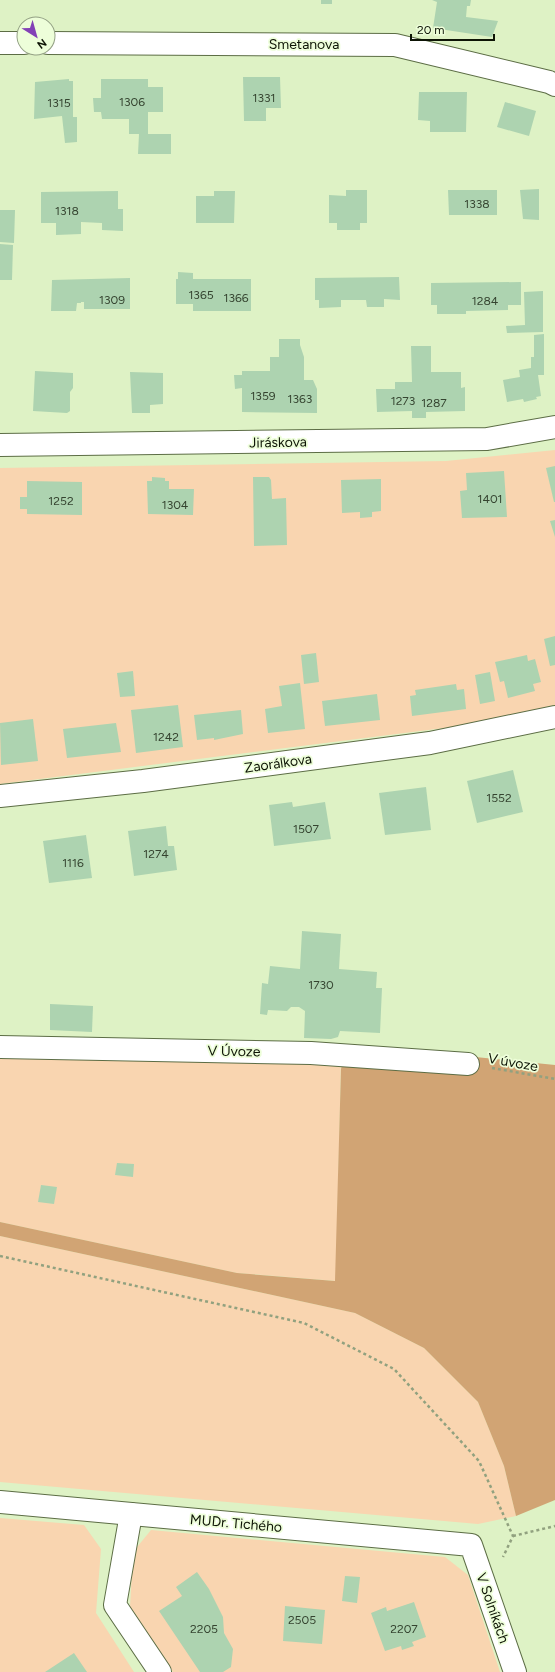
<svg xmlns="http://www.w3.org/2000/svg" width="555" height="1672" font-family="Figtree,sans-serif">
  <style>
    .green { fill: #f9d5b0 }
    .forest { fill: #d1a474 }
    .building { fill: #add3b0 }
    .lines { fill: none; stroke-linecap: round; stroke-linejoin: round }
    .minor-casing { stroke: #5c6d45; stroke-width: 24 }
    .path { stroke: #91a17f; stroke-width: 2.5; stroke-dasharray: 3 3; stroke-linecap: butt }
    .minor { stroke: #fff; stroke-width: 22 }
    .labels { text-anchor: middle; stroke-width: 3.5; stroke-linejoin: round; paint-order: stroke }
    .number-label { font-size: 12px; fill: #354430 }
    .street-label { font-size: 14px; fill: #0d1405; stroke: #edfed9 }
  </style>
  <rect width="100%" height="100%" fill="#def2c5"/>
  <g class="green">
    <path d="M555,450V705L460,726L0,784V468L446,461Z"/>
    <path d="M0,1054L341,1060L336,1281L237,1273L0,1222Z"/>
    <path d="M0,1236L355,1313L424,1348L478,1402L504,1466L516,1516L478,1524L0,1482Z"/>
    <path d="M0,1518L84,1525L101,1549L96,1613L134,1672H0Z"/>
    <path d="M151,1530L445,1557L468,1575L500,1672H173L130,1607L133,1552Z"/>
  </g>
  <path class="forest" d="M347,1044L555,1065V1500L516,1516L504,1466L478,1402L424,1348L355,1313L0,1236V1222L237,1273L335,1281L341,1069Z"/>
  <g class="building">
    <rect x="321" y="0" width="11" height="4"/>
    <path d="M432,0H471L470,6H467L466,17L498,21L492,37L433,28L437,2Z"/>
    <path d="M243,77H280L281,108H266V121H244Z"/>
    <path d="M69,79V81H73V117H77V142L65,143L62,116L34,119L35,82Z"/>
    <path d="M101,79H148V87H163V112H148V134H171V154H138L139,134H129V119H102L101,112H94L93,98H101Z"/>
    <path d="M419,92H467L466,132H430V121L418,120Z"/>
    <path d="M505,102L536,111L529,136L497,127Z"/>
    <path d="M539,189V220L523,219L520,190Z"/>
    <path d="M346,190H367V223H360V230H337V223H329V195L346,196Z"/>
    <path d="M448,190H497V215H449Z"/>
    <path d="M118,191V209H123V231L102,230V223L81,222V234L56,235V223H41V192Z"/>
    <path d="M214,191H235L234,223H196V196H214Z"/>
    <path d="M0,210H15L14,243L0,242Z"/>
    <path d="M0,244L13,245L12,280H0Z"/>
    <path d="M178,272L193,273V279H251V311H193V304H176V279H178Z"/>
    <path d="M399,277L400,300L384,299V307H367L366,300H341V307L319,308V300H315V278Z"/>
    <path d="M130,278V309H84V302H81V303H77L76,311H51L52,280Z"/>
    <path d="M521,282V305H508V310L466,311V314H437V305H431V283Z"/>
    <path d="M543,291V332L507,333L506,326L525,325L524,292Z"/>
    <path d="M544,334V375H538L541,396L536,397L537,399L524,402L523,399L507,402L503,380L520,377L519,370L531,368V357H534V335Z"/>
    <path d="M279,339H300V345L304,357V380H313L317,389V413L242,412V388L235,389L234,375H242V371H270V357H279Z"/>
    <path d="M411,346H431V372H461V388L465,387V411L426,412V418H412V411L377,412L376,389H395V382H412Z"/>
    <path d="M35,371L73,373V388L70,392V411L67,413L33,411Z"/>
    <path d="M130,372L163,373V404L150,405V413H132Z"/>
    <path d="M555,466V502H554L546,468Z"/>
    <path d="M504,471L507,517L462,518L460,491L467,490L466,473Z"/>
    <path d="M152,477L165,478V481H169V489H194L193,515L148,514L147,481H152Z"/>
    <path d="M253,477H269L271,480L272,499L286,498L287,545L254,546Z"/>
    <path d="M381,479V511L372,512V517L360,518V512L342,513L341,480Z"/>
    <path d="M27,481L82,482V515L27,514V509H20V497H27Z"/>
    <path d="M555,520V537L550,521Z"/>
    <path d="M555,636V665L550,666L544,639Z"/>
    <path d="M316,653L319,682L304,684L301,655Z"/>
    <path d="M527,655L528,661L535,659L541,682L533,684L535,691L508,698L504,681L500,682L495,662Z"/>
    <path d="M133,671L135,696L120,697L117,673Z"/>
    <path d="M490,672L495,701L480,704L475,675Z"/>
    <path d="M300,683L305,729L268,733L265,709L282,706L279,686Z"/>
    <path d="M456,684L457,690L464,689L466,709L412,716L410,696L416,695L415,690Z"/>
    <path d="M377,694L380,720L325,726L322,701Z"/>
    <path d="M178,705L183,747L136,753L131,710Z"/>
    <path d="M241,710L243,734L214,740V738L197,740L194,715Z"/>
    <path d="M33,719L38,761L1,765L0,723Z"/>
    <path d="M116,723L121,752L67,758L63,729Z"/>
    <path d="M513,770L523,812L477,823L467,781Z"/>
    <path d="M426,787L431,830L385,835L379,793Z"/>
    <path d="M292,802L293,807L325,802L331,839L274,846L269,805Z"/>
    <path d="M166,826L168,846H174L177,870L134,876L128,831Z"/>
    <path d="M86,835L92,878L49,883L43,841Z"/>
    <path d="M302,931L341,934L339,969L377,972L376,988H382L380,1033L340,1031L338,1037L331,1039L304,1038L305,1011L299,1007H291L287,1011L268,1010L267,1015L260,1014L262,983L268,984L270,966L300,969Z"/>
    <path d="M50,1004L93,1006L92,1032L50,1030Z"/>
    <path d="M117,1163L134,1164L133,1177L115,1175Z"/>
    <path d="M41,1185L57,1187L54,1204L38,1202Z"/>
    <path d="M197,1572L209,1589L223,1617L224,1633L233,1649L231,1667L223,1672H200L159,1611L182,1596L176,1587Z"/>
    <path d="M345,1576L360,1577L357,1603L342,1601Z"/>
    <path d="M414,1602L426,1637L412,1642L414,1646L402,1650L401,1646L385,1651L371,1613L386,1607L387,1611Z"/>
    <path d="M285,1606L325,1610L322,1644L283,1641Z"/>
    <path d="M74,1653L87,1672H45Z"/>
  </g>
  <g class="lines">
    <defs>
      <g id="minor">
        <path d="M0,43H24"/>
        <path d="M48,43L395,45L549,82L555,85"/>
        <path d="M0,445L487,439L555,427"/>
        <path d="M0,796L143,781L430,743L555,717"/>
        <path d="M0,1047L311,1053L468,1064"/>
        <path d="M0,1502L471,1545L515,1672"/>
        <path d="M131,1514L115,1605L160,1672"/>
      </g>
    </defs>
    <use href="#minor" class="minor-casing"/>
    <g class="path">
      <path d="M492,1068L555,1079"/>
      <path d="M0,1256L304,1323L394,1369L479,1461L513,1536L503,1557"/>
      <path d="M513,1536L555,1526"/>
    </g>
    <use href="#minor" class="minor"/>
  </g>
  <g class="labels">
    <g class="number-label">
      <text x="264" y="102">1331</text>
      <text x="132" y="106">1306</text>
      <text x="59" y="107">1315</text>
      <text x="477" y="208">1338</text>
      <text x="67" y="215">1318</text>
      <text x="201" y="299">1365</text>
      <text x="236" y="302">1366</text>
      <text x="112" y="304">1309</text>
      <text x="485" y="305">1284</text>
      <text x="263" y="400">1359</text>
      <text x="300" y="403">1363</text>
      <text x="403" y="405">1273</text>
      <text x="434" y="407">1287</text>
      <text x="490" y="503">1401</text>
      <text x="61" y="505">1252</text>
      <text x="175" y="509">1304</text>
      <text x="166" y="741">1242</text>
      <text x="499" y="802">1552</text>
      <text x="306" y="833">1507</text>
      <text x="156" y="858">1274</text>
      <text x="73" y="867">1116</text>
      <text x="321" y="989">1730</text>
      <text x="302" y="1624">2505</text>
      <text x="204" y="1633">2205</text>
      <text x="404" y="1633">2207</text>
    </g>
    <g class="street-label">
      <text x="304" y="49">Smetanova</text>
      <text transform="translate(278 442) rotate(-1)" y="5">Jiráskova</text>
      <text transform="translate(278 763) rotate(-8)" y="5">Zaorálkova</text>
      <text transform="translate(234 1051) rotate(1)" y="5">V Úvoze</text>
      <text transform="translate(513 1062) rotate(10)" y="5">V úvoze</text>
      <text transform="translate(236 1523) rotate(5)" y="5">MUDr. Tichého</text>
      <text transform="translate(493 1608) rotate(71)" y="5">V Solníkách</text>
    </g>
  </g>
  <g transform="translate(36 36) rotate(143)"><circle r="19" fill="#edfed9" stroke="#93a084"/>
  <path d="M0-3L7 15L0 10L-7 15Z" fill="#8341b6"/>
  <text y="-6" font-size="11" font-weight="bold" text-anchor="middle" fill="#0d1405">N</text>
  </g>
  <path d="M411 34v6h83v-6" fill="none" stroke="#0d1405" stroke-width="2"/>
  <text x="417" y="34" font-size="12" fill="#0d1405" stroke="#edfed9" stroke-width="3" paint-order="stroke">20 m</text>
</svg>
